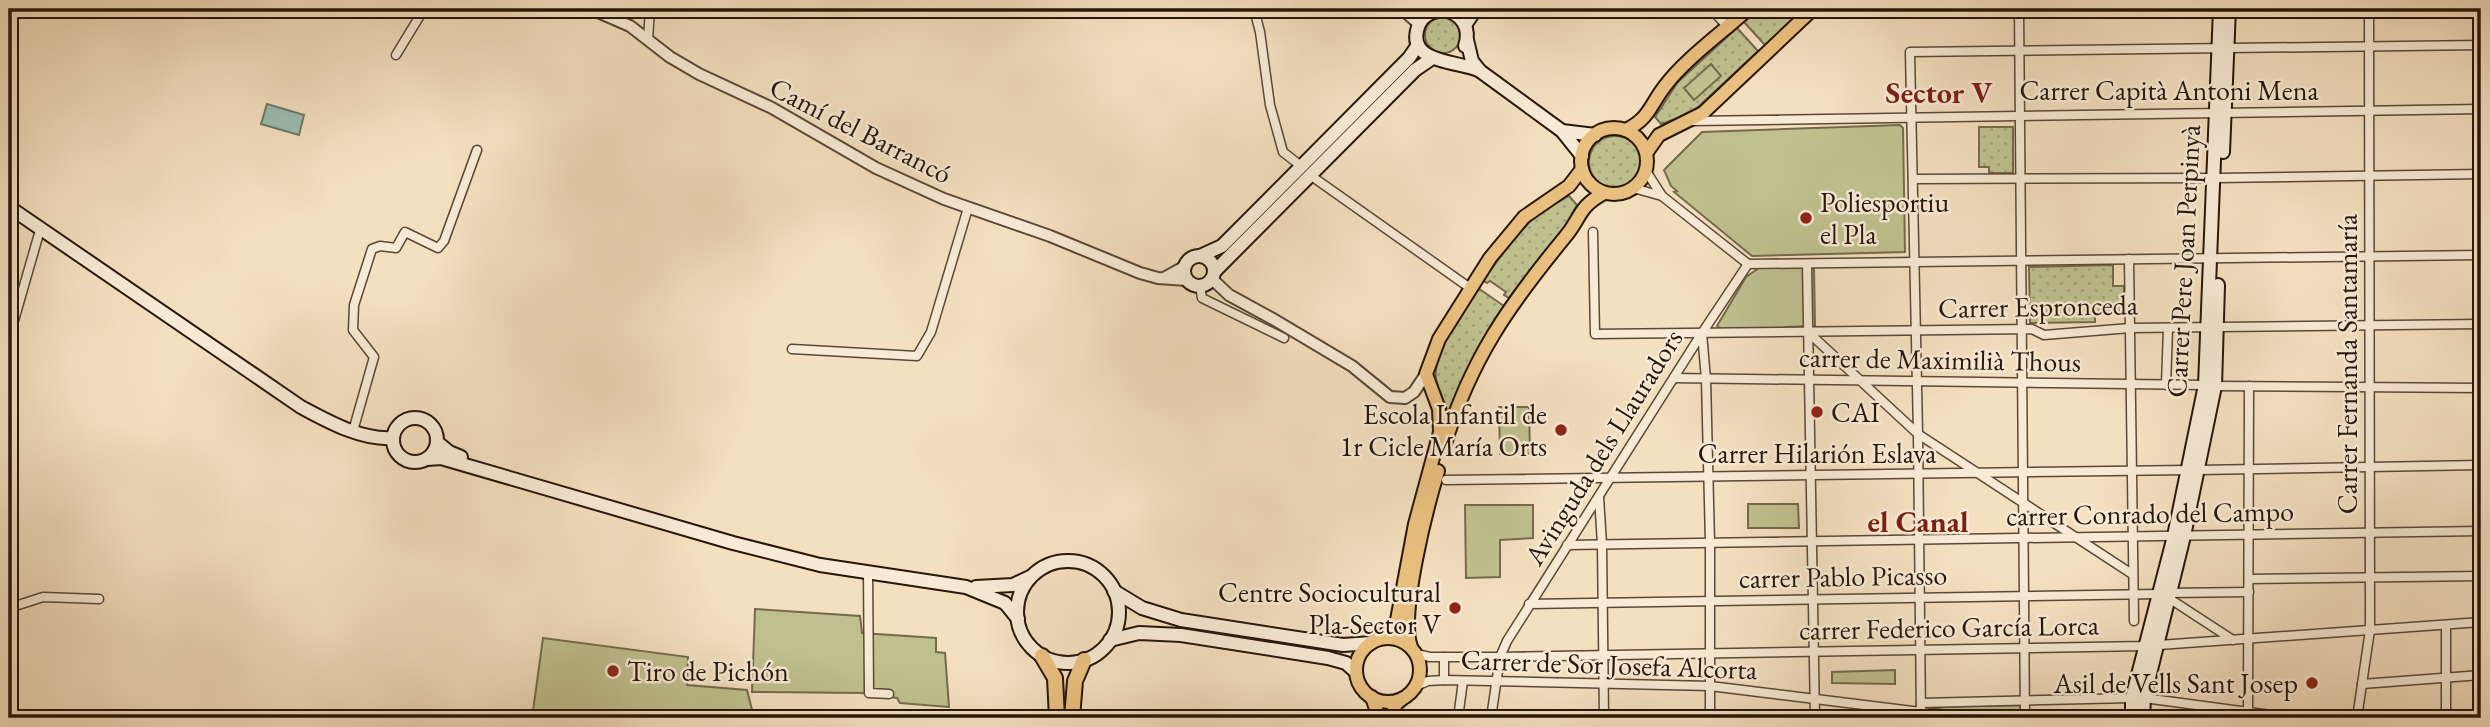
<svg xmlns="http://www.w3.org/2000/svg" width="2490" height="727" font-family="'EB Garamond',serif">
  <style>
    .grass { fill: url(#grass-dots); stroke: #746b4c; stroke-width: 2 }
    .park { fill: #c0c08f; stroke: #746b4c; stroke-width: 2 }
    .water { fill: #9cbdb0; stroke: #6d7a6e; stroke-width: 2 }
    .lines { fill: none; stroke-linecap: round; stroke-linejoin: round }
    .minor-casing { stroke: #5a4837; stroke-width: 11 }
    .tertiary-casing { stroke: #5a4837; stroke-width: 14 }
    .secondary-casing { stroke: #27160a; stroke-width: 16 }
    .primary-casing { stroke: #27160a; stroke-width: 16 }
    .trunk-casing { stroke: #27160a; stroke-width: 18 }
    .minor { stroke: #f8ead5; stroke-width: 8 }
    .tertiary { stroke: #f8ead5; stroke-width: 10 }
    .secondary { stroke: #f8ead5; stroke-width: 12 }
    .primary { stroke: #eac080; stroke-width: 12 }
    .trunk { stroke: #eac080; stroke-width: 14 }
    .poi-dot { fill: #8f2418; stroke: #f8ead5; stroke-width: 2.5 }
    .labels { text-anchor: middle; stroke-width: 5; stroke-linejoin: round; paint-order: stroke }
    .street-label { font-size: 28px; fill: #27160a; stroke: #f8ead5 }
    .poi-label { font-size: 28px; fill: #27160a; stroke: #f8ead5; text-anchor: start }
    .neighbourhood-label { font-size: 30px; font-weight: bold; fill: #7a1f14; stroke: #f8ead5 }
  </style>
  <defs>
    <pattern id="grass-dots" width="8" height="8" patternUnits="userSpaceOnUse" patternTransform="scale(1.75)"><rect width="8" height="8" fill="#c0c08f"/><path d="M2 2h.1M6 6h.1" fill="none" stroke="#a5a47a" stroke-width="1.8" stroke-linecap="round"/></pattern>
  </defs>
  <rect width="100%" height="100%" fill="#f4dfbf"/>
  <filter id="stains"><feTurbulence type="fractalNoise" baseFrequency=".00286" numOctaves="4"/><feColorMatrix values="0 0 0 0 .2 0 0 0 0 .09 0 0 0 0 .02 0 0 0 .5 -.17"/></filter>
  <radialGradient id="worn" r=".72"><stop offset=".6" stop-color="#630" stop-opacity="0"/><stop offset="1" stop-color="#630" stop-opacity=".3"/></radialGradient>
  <g class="grass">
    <path d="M1759,9H1805L1765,45L1744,22Z"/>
    <circle cx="1443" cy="35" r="18"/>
    <path d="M1737,28L1758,51L1697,108L1689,114L1661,124L1655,117L1678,82Z"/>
    <path d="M1979,127H2013V173H1989V167H1979Z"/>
    <circle cx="1615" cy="162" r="26"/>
    <path d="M1569,196L1577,205L1562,233L1509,298L1504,295L1506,292L1490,281L1487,283L1483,280L1513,240L1537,214Z"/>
    <path d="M2113,265V286H2124V311L2095,312V322L2030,323L2029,267Z"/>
    <path d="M1478,288L1504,306C1482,342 1464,376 1449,416C1446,403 1438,391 1436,379C1432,351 1464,311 1478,288Z"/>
  </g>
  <g class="park">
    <path d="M1711,64L1721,76L1694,100L1684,88Z"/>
    <path d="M1900,125L1903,128L1905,252L1752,256L1674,192L1677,191L1671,186L1664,170L1702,132Z"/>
    <path d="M1759,268H1814L1815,326L1785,327L1782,330L1721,329L1717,326L1746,277Z"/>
    <path d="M1499,407H1529L1530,454H1500Z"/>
    <path d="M1748,504H1798L1799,528H1748Z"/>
    <path d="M1465,505H1533V538L1500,540V577L1466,578Z"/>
    <path d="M755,609L860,616L862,633L936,638V652L945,653L949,707L900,703L897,698L862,693L752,692Z"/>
    <path d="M543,638L688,657L687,685L747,690L754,718H532Z"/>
    <path d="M1895,670V684L1832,683V672Z"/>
    <path d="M2021,705V718H1998L1925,707Z"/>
  </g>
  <path class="water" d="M267,104L304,115L299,135L261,124Z"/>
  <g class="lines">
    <defs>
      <g id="minor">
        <path d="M1254,9L1260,32L1270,105L1283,152L1301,166"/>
        <path d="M1711,9L1729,28"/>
        <path d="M2019,9L2025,718"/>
        <path d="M648,40L650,9"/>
        <path d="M396,55L424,9"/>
        <path d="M1693,121L2481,109"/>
        <path d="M1646,171L1662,196L1748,264"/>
        <path d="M1310,175L1470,288"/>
        <path d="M1913,179L2218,178L2481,174"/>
        <path d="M1633,188L1662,196"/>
        <path d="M1593,232L1595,334L2032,329L2044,335L2130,328L2481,324"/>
        <path d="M2129,259L2134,621"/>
        <path d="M1748,264L2481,255"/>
        <path d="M1807,264L1815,718"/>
        <path d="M1200,286L1202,298L1284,338"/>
        <path d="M1808,332L1918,434L2132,574"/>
        <path d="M1702,333L1706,379L1710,543V718"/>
        <path d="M9,338L40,230"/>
        <path d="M792,349L917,356L931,332L968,208"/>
        <path d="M1674,378L2205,385"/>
        <path d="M2166,385L2168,328"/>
        <path d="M2215,386L2481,388"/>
        <path d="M353,431L374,357L353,330L354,305L372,249L380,246L396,248L405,232L438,248L444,241L477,150"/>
        <path d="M2198,470L2481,465"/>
        <path d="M1446,480L2188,470"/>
        <path d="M1599,497L1602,544L1604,718"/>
        <path d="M1567,545L2481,531"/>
        <path d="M868,572L869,693L889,694"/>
        <path d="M2249,579L2481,576"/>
        <path d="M2168,593L2249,592"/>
        <path d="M2167,597L2233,640"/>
        <path d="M1529,604L2158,594"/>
        <path d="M9,608L43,597L99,599"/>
        <path d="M2446,625V718"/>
        <path d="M1416,654L1430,657H1500L2145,646L2481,622"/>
        <path d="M1444,680V657"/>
        <path d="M2362,684L2481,675"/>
        <path d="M1416,686L1428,681L1444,680L1710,686L1969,718"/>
        <path d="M2144,698L2293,718"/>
        <path d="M1921,703L2132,698"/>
        <path d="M1458,718L1463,681"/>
        <path d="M1491,718L1500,657L1507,641L1702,333L1748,264"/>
        <path d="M1921,718L1918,434L1910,52L2481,45"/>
        <path d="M2248,718L2249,386"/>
        <path d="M2357,718L2370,630L2369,9"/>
      </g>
      <g id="tertiary">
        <path d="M591,9L630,26L670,57L699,74L772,108L876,168L944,199L1050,236L1140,273L1158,278L1187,280"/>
        <path d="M1402,9L1419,24"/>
        <path d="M1166,277L1186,266"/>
        <path d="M1212,279L1229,295L1273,319L1352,366L1390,397L1405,398L1414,392L1426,374"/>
      </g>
      <g id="secondary">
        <path d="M1450,9C1436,11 1423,12 1418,27C1406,63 1457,61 1478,70"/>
        <path d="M1444,10C1462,14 1471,28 1465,46"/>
        <path d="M1465,25L1476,9"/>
        <path d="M1467,40L1472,61L1480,71L1562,131L1582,156"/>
        <path d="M1562,131L1595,135"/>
        <path d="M2223,152L2229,9"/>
        <path d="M9,207L301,407C329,422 361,440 393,438"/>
        <path d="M1200,256L1222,246L1409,58L1418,45"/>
        <circle cx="1199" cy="271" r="15"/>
        <path d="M1214,272L1415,70L1431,59"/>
        <circle cx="415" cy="440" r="22"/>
        <path d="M438,443L449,452L461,457"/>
        <path d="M427,459L441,458L733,543L820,565L966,587L1005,603L1018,619"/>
        <circle cx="1068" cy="612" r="51"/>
        <path d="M976,587L1013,585L1030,577"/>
        <path d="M1114,591L1142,608L1181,620L1343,645L1371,643"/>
        <path d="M1110,640L1139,633L1181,635L1328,658L1346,663L1356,672"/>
        <path d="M2132,718V698L2174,536L2205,385L2220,9"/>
        <path d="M2143,718L2144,698L2184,536L2215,386L2218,285"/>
      </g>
      <g id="primary">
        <circle cx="1614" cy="161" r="33"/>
        <path d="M1626,130C1650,118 1650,105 1665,86C1685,59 1723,32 1748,9"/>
        <path d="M1647,152L1659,135L1703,113L1813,9"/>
        <path d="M1444,447C1470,360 1509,305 1565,237C1582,217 1577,208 1604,193"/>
        <path d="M1382,638L1397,620L1415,524L1440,432L1439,409L1426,374L1439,339L1490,258L1524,217L1569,186L1582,169"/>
        <circle cx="1388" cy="670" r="32"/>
        <path d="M1411,647C1399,614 1427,507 1438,471"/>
        <path d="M1372,697L1379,718"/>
        <path d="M1391,718L1396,704L1402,699"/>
      </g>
      <g id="trunk">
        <path d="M1042,656L1055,678L1057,718"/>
        <path d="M1072,718L1075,681L1084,660"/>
      </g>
    </defs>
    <use href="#minor" class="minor-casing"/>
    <use href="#tertiary" class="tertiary-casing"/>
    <use href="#secondary" class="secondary-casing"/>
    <use href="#primary" class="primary-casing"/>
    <use href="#trunk" class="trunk-casing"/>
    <use href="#minor" class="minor"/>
    <use href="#tertiary" class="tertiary"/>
    <use href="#secondary" class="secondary"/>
    <use href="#primary" class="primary"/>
    <use href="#trunk" class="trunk"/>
  </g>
  <g class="poi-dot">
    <circle cx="1806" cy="218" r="7"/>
    <circle cx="1817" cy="412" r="7"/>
    <circle cx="1561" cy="430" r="7"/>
    <circle cx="1455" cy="608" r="7"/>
    <circle cx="613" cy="671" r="7"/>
    <circle cx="2312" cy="683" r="7"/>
  </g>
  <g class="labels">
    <g class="street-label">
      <text x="2169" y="100">Carrer Capità Antoni Mena</text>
      <text transform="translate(861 130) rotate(27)" y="10">Camí del Barrancó</text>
      <text transform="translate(2183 261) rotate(-87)" y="10">Carrer Pere Joan Perpinyà</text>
      <text transform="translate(2038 306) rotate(-1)" y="10">Carrer Espronceda</text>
      <text transform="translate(1940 359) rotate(1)" y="10">carrer de Maximilià Thous</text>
      <text transform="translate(2347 364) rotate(-90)" y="10">Carrer Fernanda Santamaría</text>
      <text transform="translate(1603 447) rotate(-58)" y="10">Avinguda dels Llauradors</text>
      <text x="1817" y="463">Carrer Hilarión Eslava</text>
      <text transform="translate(2150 513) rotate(-1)" y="10">carrer Conrado del Campo</text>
      <text transform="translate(1843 576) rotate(-1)" y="10">carrer Pablo Picasso</text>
      <text transform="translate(1949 627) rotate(-1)" y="10">carrer Federico García Lorca</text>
      <text transform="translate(1609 664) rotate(2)" y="10">Carrer de Sor Josefa Alcorta</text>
    </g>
    <g class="poi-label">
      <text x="1820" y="212">Poliesportiu<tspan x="1820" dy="32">el Pla</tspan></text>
      <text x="1831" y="422">CAI</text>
      <text x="1547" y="424" text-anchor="end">Escola Infantil de<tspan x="1547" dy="32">1r Cicle María Orts</tspan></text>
      <text x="1441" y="602" text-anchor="end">Centre Sociocultural<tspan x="1441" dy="32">Pla-Sector V</tspan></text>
      <text x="627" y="681">Tiro de Pichón</text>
      <text x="2298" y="693" text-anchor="end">Asil de Vells Sant Josep</text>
    </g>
    <g class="neighbourhood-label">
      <text x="1939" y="103">Sector V</text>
      <text x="1918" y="532">el Canal</text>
    </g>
  </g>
  <rect width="2490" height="727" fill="none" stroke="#f4dfbf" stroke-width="35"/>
  <rect x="10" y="10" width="2469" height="706" fill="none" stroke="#27160a" stroke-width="3.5"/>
  <rect x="18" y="18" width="2455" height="692" fill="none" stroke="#27160a" stroke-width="2"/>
  <rect width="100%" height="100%" filter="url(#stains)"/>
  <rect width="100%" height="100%" fill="url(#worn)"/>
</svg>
